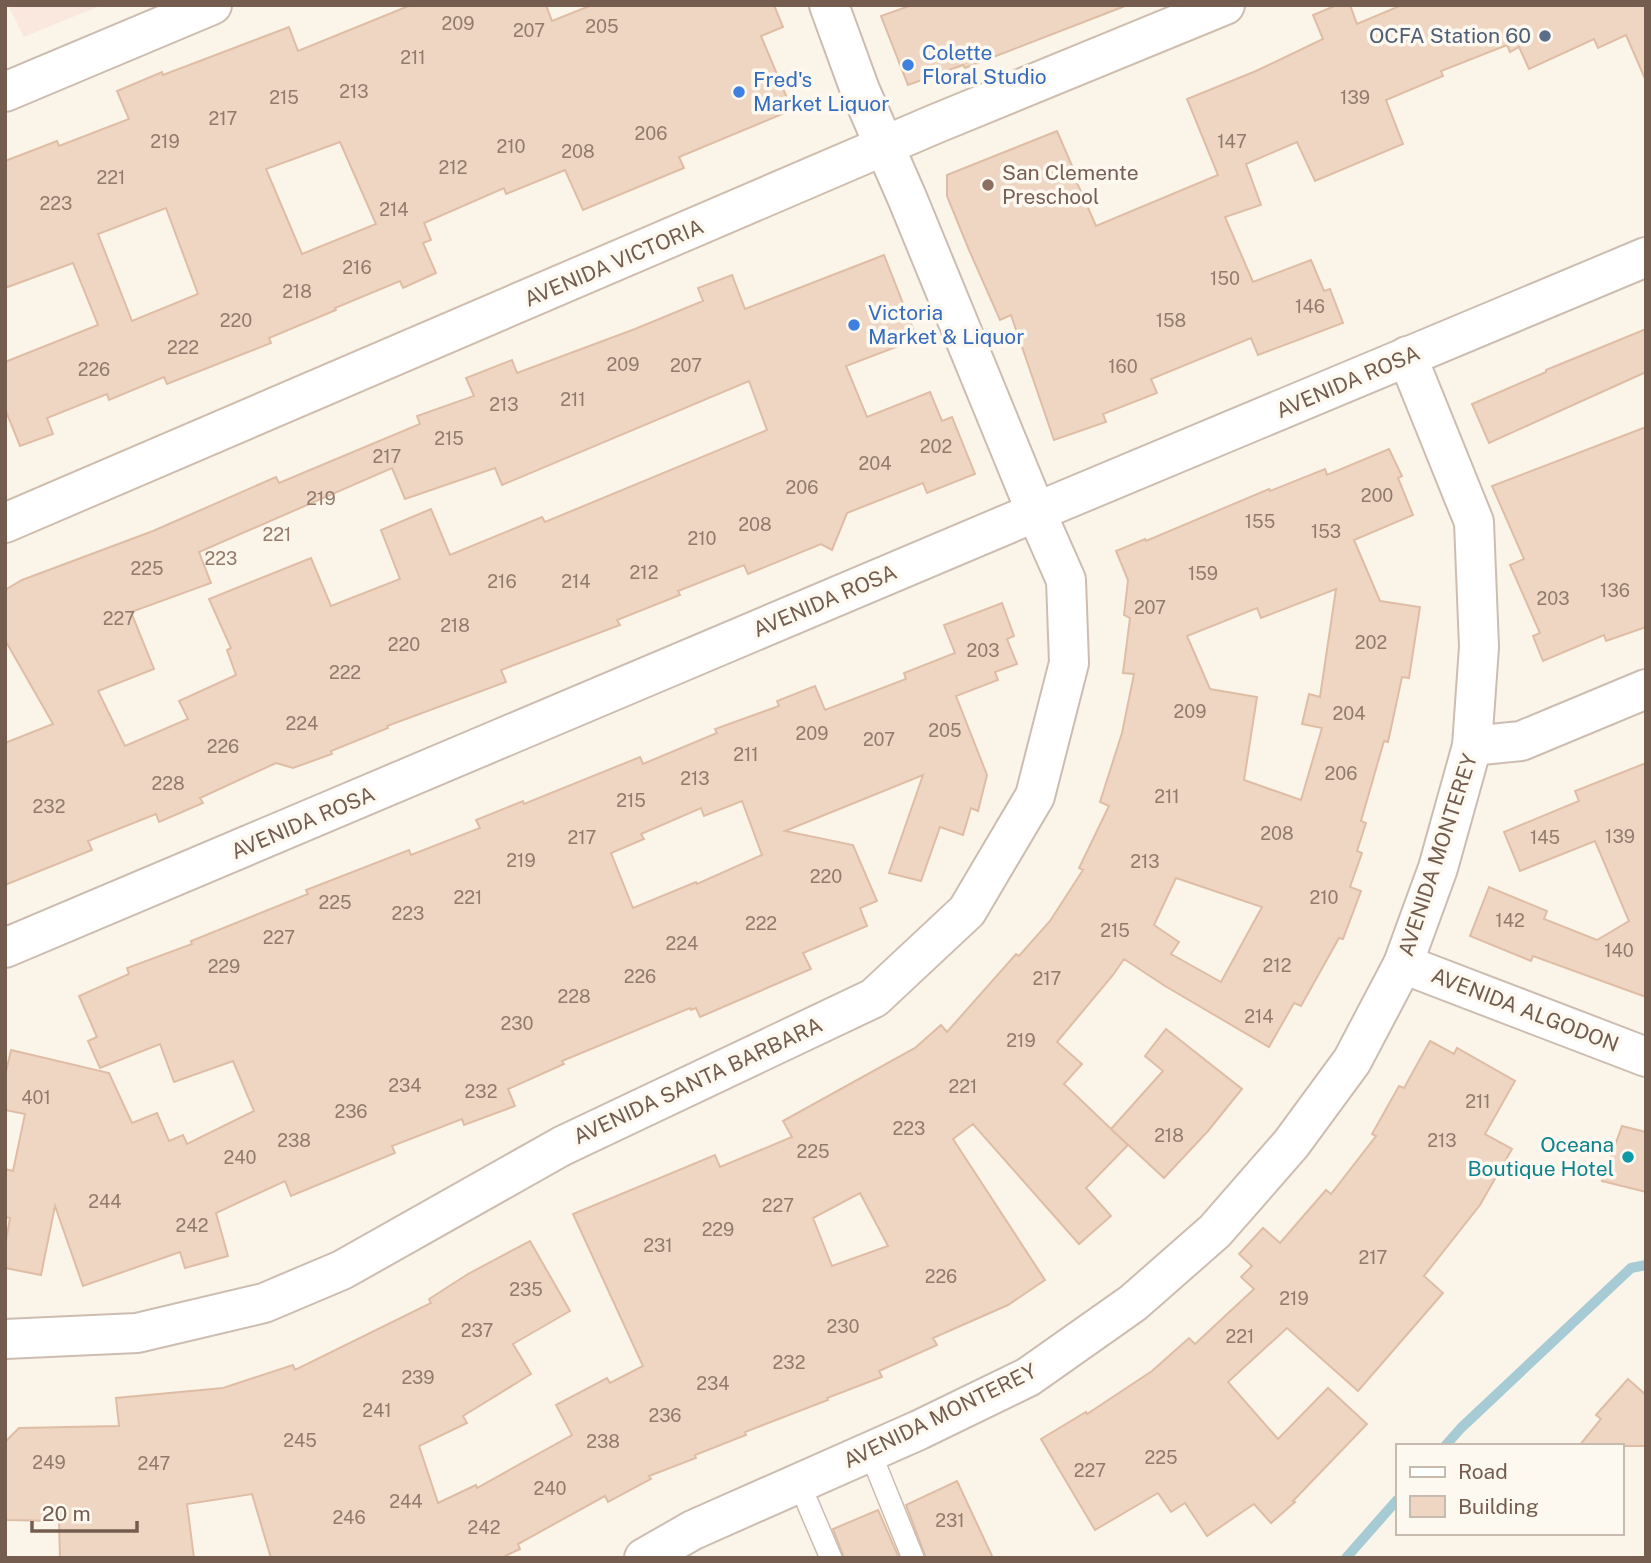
<svg xmlns="http://www.w3.org/2000/svg" width="1651" height="1563" font-family="'Public Sans',sans-serif">
  <style>
    .commercial { fill: #fae8de }
    .lines { fill: none; stroke-linecap: round; stroke-linejoin: round }
    .stream { stroke: #a6cbd4; stroke-width: 10 }
    .building { fill: #eed6c3; stroke: #dfbda5; stroke-width: 2; fill-rule: evenodd }
    .service-casing { stroke: #ccbdb0; stroke-width: 24 }
    .minor-casing { stroke: #ccbdb0; stroke-width: 42 }
    .tertiary-casing { stroke: #ccbdb0; stroke-width: 42 }
    .secondary-casing { stroke: #cfbeae; stroke-width: 42 }
    .service { stroke: #fff; stroke-width: 21 }
    .minor { stroke: #fff; stroke-width: 38 }
    .tertiary { stroke: #fff; stroke-width: 38 }
    .secondary { stroke: #fff; stroke-width: 38 }
    .service-dot { fill: #5c6f8a; stroke: #fef9f0; stroke-width: 2.5 }
    .shop-dot { fill: #3f7fe0; stroke: #fef9f0; stroke-width: 2.5 }
    .education-dot { fill: #8d6e63; stroke: #fef9f0; stroke-width: 2.5 }
    .culture-dot { fill: #0f9aa8; stroke: #fef9f0; stroke-width: 2.5 }
    .labels { text-anchor: middle; stroke-width: 7; stroke-linejoin: round; paint-order: stroke }
    .number-label { font-size: 18px; fill: #927b6c }
    .service-label { font-size: 21px; fill: #4e5e75; stroke: #fef9f0; text-anchor: end }
    .shop-label { font-size: 21px; fill: #366cbe; stroke: #fef9f0; text-anchor: start }
    .education-label { font-size: 21px; fill: #785e54; stroke: #fef9f0; text-anchor: start }
    .street-label { font-size: 21px; fill: #745d4f; stroke: #fef9f0 }
    .culture-label { font-size: 21px; fill: #0d838f; stroke: #fef9f0; text-anchor: end }
  </style>
  <rect width="100%" height="100%" fill="#fbf5e9"/>
  <path class="commercial" d="M8,5H102L24,37Z"/>
  <g class="lines">
    <g class="stream">
      <path d="M1445,1446L1461,1428L1631,1268L1646,1265"/>
      <path d="M1346,1558L1397,1500"/>
    </g>
  </g>
  <g class="building">
    <path d="M411,5H546L552,21L592,5H774L783,27L761,36L792,110L679,157L684,168L583,210L565,170L506,194L504,188L424,223L431,240L423,243L436,273L403,288L400,281L335,308L336,310L269,338L271,343L167,384L164,377L109,400L107,394L47,418L53,434L20,446L5,409V362L98,325L73,263L5,288V161L57,141L59,146L129,119L117,91L162,72L163,75L289,27L298,51ZM340,142L376,224L302,254L266,169ZM166,208L198,294L132,321L98,234Z"/>
    <path d="M912,5H1124L1125,6L965,68L963,65L908,85L881,16Z"/>
    <path d="M1337,5H1350L1357,24L1402,5H1646V81L1626,35L1598,48L1594,39L1529,69L1519,47L1510,52L1507,45L1441,71L1443,76L1386,100L1403,144L1315,181L1297,142L1246,164L1261,205L1225,217L1253,282L1311,260L1324,291L1330,289L1343,323L1258,355L1251,338L1151,379L1157,393L1103,414L1106,422L1054,440L1011,315L1000,320L969,250L947,196V175L1057,131L1073,168L1071,169L1096,226L1218,175L1187,99L1256,71L1323,39L1313,15Z"/>
    <path d="M884,255L917,339L846,366L867,417L930,392L942,421L952,417L975,474L927,493L923,483L847,513L832,550L821,544L748,574L744,565L678,591L680,595L617,620L620,625L501,670L506,682L387,726L388,728L331,751L332,754L293,768L276,763L200,798L203,803L159,822L156,814L88,841L92,850L5,885V743L53,724L5,640V590L22,580L153,531L276,477L279,483L420,424L417,416L474,396L466,378L512,360L517,373L635,329L703,301L698,288L732,275L745,309ZM749,381L767,430L545,522L542,517L450,555L431,509L381,530L400,579L331,606L311,558L209,599L231,648L227,650L236,675L179,701L188,719L125,746L98,691L154,669L131,612L211,583L199,552L392,468L405,499L495,468L502,485Z"/>
    <path d="M1646,329V372L1489,443L1472,404L1546,372V370Z"/>
    <path d="M1646,427V627L1606,641L1604,635L1543,661L1533,636L1540,633L1510,565L1524,559L1492,486Z"/>
    <path d="M1389,449L1402,476L1398,478L1413,515L1354,540L1380,601L1420,607L1409,678L1402,677L1388,742L1384,741L1361,821L1366,823L1357,851L1362,853L1350,887L1361,891L1343,939L1339,938L1301,1006L1294,1003L1269,1047L1165,986L1124,959L1113,975L1057,1042L1082,1064L1064,1084L1128,1145L1086,1188L1111,1216L1079,1244L973,1124L953,1139L1045,1280L1008,1305L933,1338L937,1345L879,1371L882,1377L827,1398L828,1400L745,1432L746,1435L695,1455L696,1458L649,1476L651,1479L608,1502L605,1496L518,1544L520,1549L501,1558H271L252,1494L187,1504L194,1558H60L59,1521L5,1520V1442L19,1428L119,1426L116,1398L223,1388L293,1365L295,1370L431,1303L429,1299L468,1274L530,1241L570,1311L513,1344L531,1374L463,1416L467,1423L419,1446L438,1503L476,1485L477,1488L572,1435L556,1405L607,1378L610,1383L643,1366L573,1214L715,1155L720,1167L792,1137L783,1121L915,1048L941,1025L947,1032L1016,954L1019,956L1050,921L1083,870L1079,868L1109,806L1100,802L1122,733L1134,674L1123,673L1130,618L1124,615L1128,580L1116,551L1145,539L1146,541L1269,489L1270,491L1325,469L1327,475ZM1336,589L1320,697L1309,694L1302,724L1322,728L1301,800L1244,780L1257,697L1210,689L1187,636L1257,608L1261,618ZM1176,878L1262,907L1221,982L1171,954L1179,942L1154,925ZM860,1193L888,1246L832,1266L813,1218Z"/>
    <path d="M1002,603L1014,636L1007,639L1017,664L995,672L998,680L956,696L987,775L978,811L971,808L963,835L940,827L921,881L889,873L923,775L785,831L853,845L877,901L860,908L867,926L803,953L811,969L700,1017L696,1008L691,1010L690,1008L562,1061L564,1064L508,1089L515,1106L464,1125L462,1119L392,1146L395,1153L291,1196L285,1181L216,1213L228,1256L185,1268L180,1252L83,1286L55,1206L41,1275L5,1268V1246L10,1218L5,1217V1169L13,1171L25,1114L5,1110V1076L11,1050L109,1073L132,1123L157,1113L169,1141L183,1135L187,1144L254,1111L233,1061L174,1082L160,1044L100,1068L88,1041L97,1037L79,996L129,974L127,968L192,944L191,941L308,894L306,890L409,850L411,855L480,828L476,820L523,801L524,804L640,757L643,764L717,733L715,729L779,706L777,701L815,686L825,710L906,679L904,673L955,653L944,625ZM742,801L762,855L697,884L696,882L633,908L611,853L644,839L641,834L701,808L704,816Z"/>
    <path d="M1646,763V997L1533,956L1531,961L1470,936L1489,887L1547,911L1544,919L1597,940L1629,921L1595,841L1520,871L1504,832L1579,801L1575,791Z"/>
    <path d="M1166,1029L1242,1089L1208,1131L1164,1178L1111,1129L1163,1071L1145,1056Z"/>
    <path d="M1430,1041L1454,1054L1457,1048L1515,1081L1485,1134L1512,1149L1480,1205L1424,1276L1443,1293L1358,1391L1287,1328L1228,1382L1278,1439L1328,1388L1367,1424L1293,1501L1295,1502L1271,1523L1254,1504L1207,1536L1185,1503L1171,1512L1158,1493L1095,1530L1041,1439L1086,1412L1087,1414L1152,1371L1189,1338L1195,1344L1254,1289L1241,1277L1252,1266L1239,1254L1263,1228L1280,1243L1326,1190L1331,1194L1376,1136L1372,1134L1399,1086L1404,1088Z"/>
    <path d="M1622,1126L1646,1132V1192L1602,1181Z"/>
    <path d="M1628,1379L1646,1395V1446H1579L1601,1419L1596,1415Z"/>
    <path d="M957,1481L993,1558H926L906,1505Z"/>
    <path d="M878,1510L899,1558H844L833,1529Z"/>
  </g>
  <g class="lines">
    <defs>
      <g id="service">
        <path d="M870,1452L913,1558"/>
        <path d="M799,1483L831,1558"/>
      </g>
      <g id="minor">
        <path d="M1472,746L1521,741L1646,689"/>
        <path d="M5,948L1036,512L1646,257"/>
        <path d="M1403,964L1646,1057"/>
        <path d="M644,1558L693,1530L919,1430L1028,1377L1133,1303L1215,1231L1291,1144L1352,1061L1403,964L1438,868L1472,746L1479,647L1474,522L1407,356"/>
      </g>
      <g id="tertiary">
        <path d="M5,92L212,5"/>
        <path d="M5,1339L137,1333L264,1303L342,1270L562,1146L874,998L967,911L1035,796L1069,663L1066,580L1036,512L908,200L860,90L829,5"/>
      </g>
      <path id="secondary" d="M5,523L935,124L1225,5"/>
    </defs>
    <use href="#service" class="service-casing"/>
    <use href="#minor" class="minor-casing"/>
    <use href="#tertiary" class="tertiary-casing"/>
    <use href="#secondary" class="secondary-casing"/>
    <use href="#service" class="service"/>
    <use href="#minor" class="minor"/>
    <use href="#tertiary" class="tertiary"/>
    <use href="#secondary" class="secondary"/>
  </g>
  <circle class="service-dot" cx="1545" cy="36" r="7"/>
  <g class="shop-dot">
    <circle cx="908" cy="65" r="7"/>
    <circle cx="739" cy="92" r="7"/>
    <circle cx="854" cy="325" r="7"/>
  </g>
  <circle class="education-dot" cx="988" cy="185" r="7"/>
  <circle class="culture-dot" cx="1628" cy="1157" r="7"/>
  <g class="labels">
    <g class="number-label">
      <text x="458" y="30">209</text>
      <text x="602" y="33">205</text>
      <text x="529" y="37">207</text>
      <text x="413" y="64">211</text>
      <text x="354" y="98">213</text>
      <text x="284" y="104">215</text>
      <text x="1355" y="104">139</text>
      <text x="223" y="125">217</text>
      <text x="651" y="140">206</text>
      <text x="165" y="148">219</text>
      <text x="1232" y="148">147</text>
      <text x="511" y="153">210</text>
      <text x="578" y="158">208</text>
      <text x="453" y="174">212</text>
      <text x="111" y="184">221</text>
      <text x="56" y="210">223</text>
      <text x="394" y="216">214</text>
      <text x="357" y="274">216</text>
      <text x="1225" y="285">150</text>
      <text x="297" y="298">218</text>
      <text x="1310" y="313">146</text>
      <text x="236" y="327">220</text>
      <text x="1171" y="327">158</text>
      <text x="183" y="354">222</text>
      <text x="623" y="371">209</text>
      <text x="686" y="372">207</text>
      <text x="1123" y="373">160</text>
      <text x="94" y="376">226</text>
      <text x="573" y="406">211</text>
      <text x="504" y="411">213</text>
      <text x="449" y="445">215</text>
      <text x="936" y="453">202</text>
      <text x="387" y="463">217</text>
      <text x="875" y="470">204</text>
      <text x="802" y="494">206</text>
      <text x="1377" y="502">200</text>
      <text x="321" y="505">219</text>
      <text x="1260" y="528">155</text>
      <text x="755" y="531">208</text>
      <text x="1326" y="538">153</text>
      <text x="277" y="541">221</text>
      <text x="702" y="545">210</text>
      <text x="221" y="565">223</text>
      <text x="147" y="575">225</text>
      <text x="644" y="579">212</text>
      <text x="1203" y="580">159</text>
      <text x="502" y="588">216</text>
      <text x="576" y="588">214</text>
      <text x="1615" y="597">136</text>
      <text x="1553" y="605">203</text>
      <text x="1150" y="614">207</text>
      <text x="119" y="625">227</text>
      <text x="455" y="632">218</text>
      <text x="1371" y="649">202</text>
      <text x="404" y="651">220</text>
      <text x="983" y="657">203</text>
      <text x="345" y="679">222</text>
      <text x="1190" y="718">209</text>
      <text x="1349" y="720">204</text>
      <text x="302" y="730">224</text>
      <text x="945" y="737">205</text>
      <text x="812" y="740">209</text>
      <text x="879" y="746">207</text>
      <text x="223" y="753">226</text>
      <text x="746" y="761">211</text>
      <text x="1341" y="780">206</text>
      <text x="695" y="785">213</text>
      <text x="168" y="790">228</text>
      <text x="1167" y="803">211</text>
      <text x="631" y="807">215</text>
      <text x="49" y="813">232</text>
      <text x="1277" y="840">208</text>
      <text x="1620" y="843">139</text>
      <text x="582" y="844">217</text>
      <text x="1545" y="844">145</text>
      <text x="521" y="867">219</text>
      <text x="1145" y="868">213</text>
      <text x="826" y="883">220</text>
      <text x="468" y="904">221</text>
      <text x="1324" y="904">210</text>
      <text x="335" y="909">225</text>
      <text x="408" y="920">223</text>
      <text x="1510" y="927">142</text>
      <text x="761" y="930">222</text>
      <text x="1115" y="937">215</text>
      <text x="279" y="944">227</text>
      <text x="682" y="950">224</text>
      <text x="1619" y="957">140</text>
      <text x="1277" y="972">212</text>
      <text x="224" y="973">229</text>
      <text x="640" y="983">226</text>
      <text x="1047" y="985">217</text>
      <text x="574" y="1003">228</text>
      <text x="1259" y="1023">214</text>
      <text x="517" y="1030">230</text>
      <text x="1021" y="1047">219</text>
      <text x="405" y="1092">234</text>
      <text x="963" y="1093">221</text>
      <text x="481" y="1098">232</text>
      <text x="36" y="1104">401</text>
      <text x="1478" y="1108">211</text>
      <text x="351" y="1118">236</text>
      <text x="909" y="1135">223</text>
      <text x="1169" y="1142">218</text>
      <text x="294" y="1147">238</text>
      <text x="1442" y="1147">213</text>
      <text x="813" y="1158">225</text>
      <text x="240" y="1164">240</text>
      <text x="105" y="1208">244</text>
      <text x="778" y="1212">227</text>
      <text x="192" y="1232">242</text>
      <text x="718" y="1236">229</text>
      <text x="658" y="1252">231</text>
      <text x="1373" y="1264">217</text>
      <text x="941" y="1283">226</text>
      <text x="526" y="1296">235</text>
      <text x="1294" y="1305">219</text>
      <text x="843" y="1333">230</text>
      <text x="477" y="1337">237</text>
      <text x="1240" y="1343">221</text>
      <text x="789" y="1369">232</text>
      <text x="418" y="1384">239</text>
      <text x="713" y="1390">234</text>
      <text x="377" y="1417">241</text>
      <text x="665" y="1422">236</text>
      <text x="300" y="1447">245</text>
      <text x="603" y="1448">238</text>
      <text x="1161" y="1464">225</text>
      <text x="49" y="1469">249</text>
      <text x="154" y="1470">247</text>
      <text x="1090" y="1477">227</text>
      <text x="550" y="1495">240</text>
      <text x="406" y="1508">244</text>
      <text x="349" y="1524">246</text>
      <text x="950" y="1527">231</text>
      <text x="484" y="1534">242</text>
    </g>
    <g class="service-label">
      <text x="1531" y="43">OCFA Station 60</text>
    </g>
    <g class="shop-label">
      <text x="922" y="60">Colette<tspan x="922" dy="24">Floral Studio</tspan></text>
      <text x="753" y="87">Fred's<tspan x="753" dy="24">Market Liquor</tspan></text>
      <text x="868" y="320">Victoria<tspan x="868" dy="24">Market &amp; Liquor</tspan></text>
    </g>
    <g class="education-label">
      <text x="1002" y="180">San Clemente<tspan x="1002" dy="24">Preschool</tspan></text>
    </g>
    <g class="street-label">
      <text transform="translate(614 263) rotate(-23)" y="7">AVENIDA VICTORIA</text>
      <text transform="translate(1348 382) rotate(-23)" y="7">AVENIDA ROSA</text>
      <text transform="translate(825 601) rotate(-23)" y="7">AVENIDA ROSA</text>
      <text transform="translate(303 823) rotate(-23)" y="7">AVENIDA ROSA</text>
      <text transform="translate(1438 855) rotate(-72)" y="7">AVENIDA MONTEREY</text>
      <text transform="translate(1525 1010) rotate(21)" y="7">AVENIDA ALGODON</text>
      <text transform="translate(698 1081) rotate(-25)" y="7">AVENIDA SANTA BARBARA</text>
      <text transform="translate(940 1416) rotate(-26)" y="7">AVENIDA MONTEREY</text>
    </g>
    <g class="culture-label">
      <text x="1614" y="1152">Oceana<tspan x="1614" dy="24">Boutique Hotel</tspan></text>
    </g>
  </g>
  <rect width="1651" height="1563" fill="none" stroke="#745d4f" stroke-width="14"/>
  <rect x="1396" y="1444" width="228" height="91" fill="#fef9f0" stroke="#c7bbb0" stroke-width="2"/>
  <rect x="1410" y="1467" width="35" height="10" fill="#ffffff" stroke="#c7bbb0" stroke-width="2"/>
  <text x="1458" y="1479" font-size="21" fill="#745d4f">Road</text>
  <rect x="1410" y="1496" width="35" height="21" fill="#eed6c3" stroke="#c7bbb0" stroke-width="2"/>
  <text x="1458" y="1514" font-size="21" fill="#745d4f">Building</text>
  <path d="M32 1521v10h105v-10" fill="none" stroke="#745d4f" stroke-width="3.5"/>
  <text x="42" y="1521" font-size="21" fill="#745d4f" stroke="#fef9f0" stroke-width="5" paint-order="stroke">20 m</text>
</svg>
